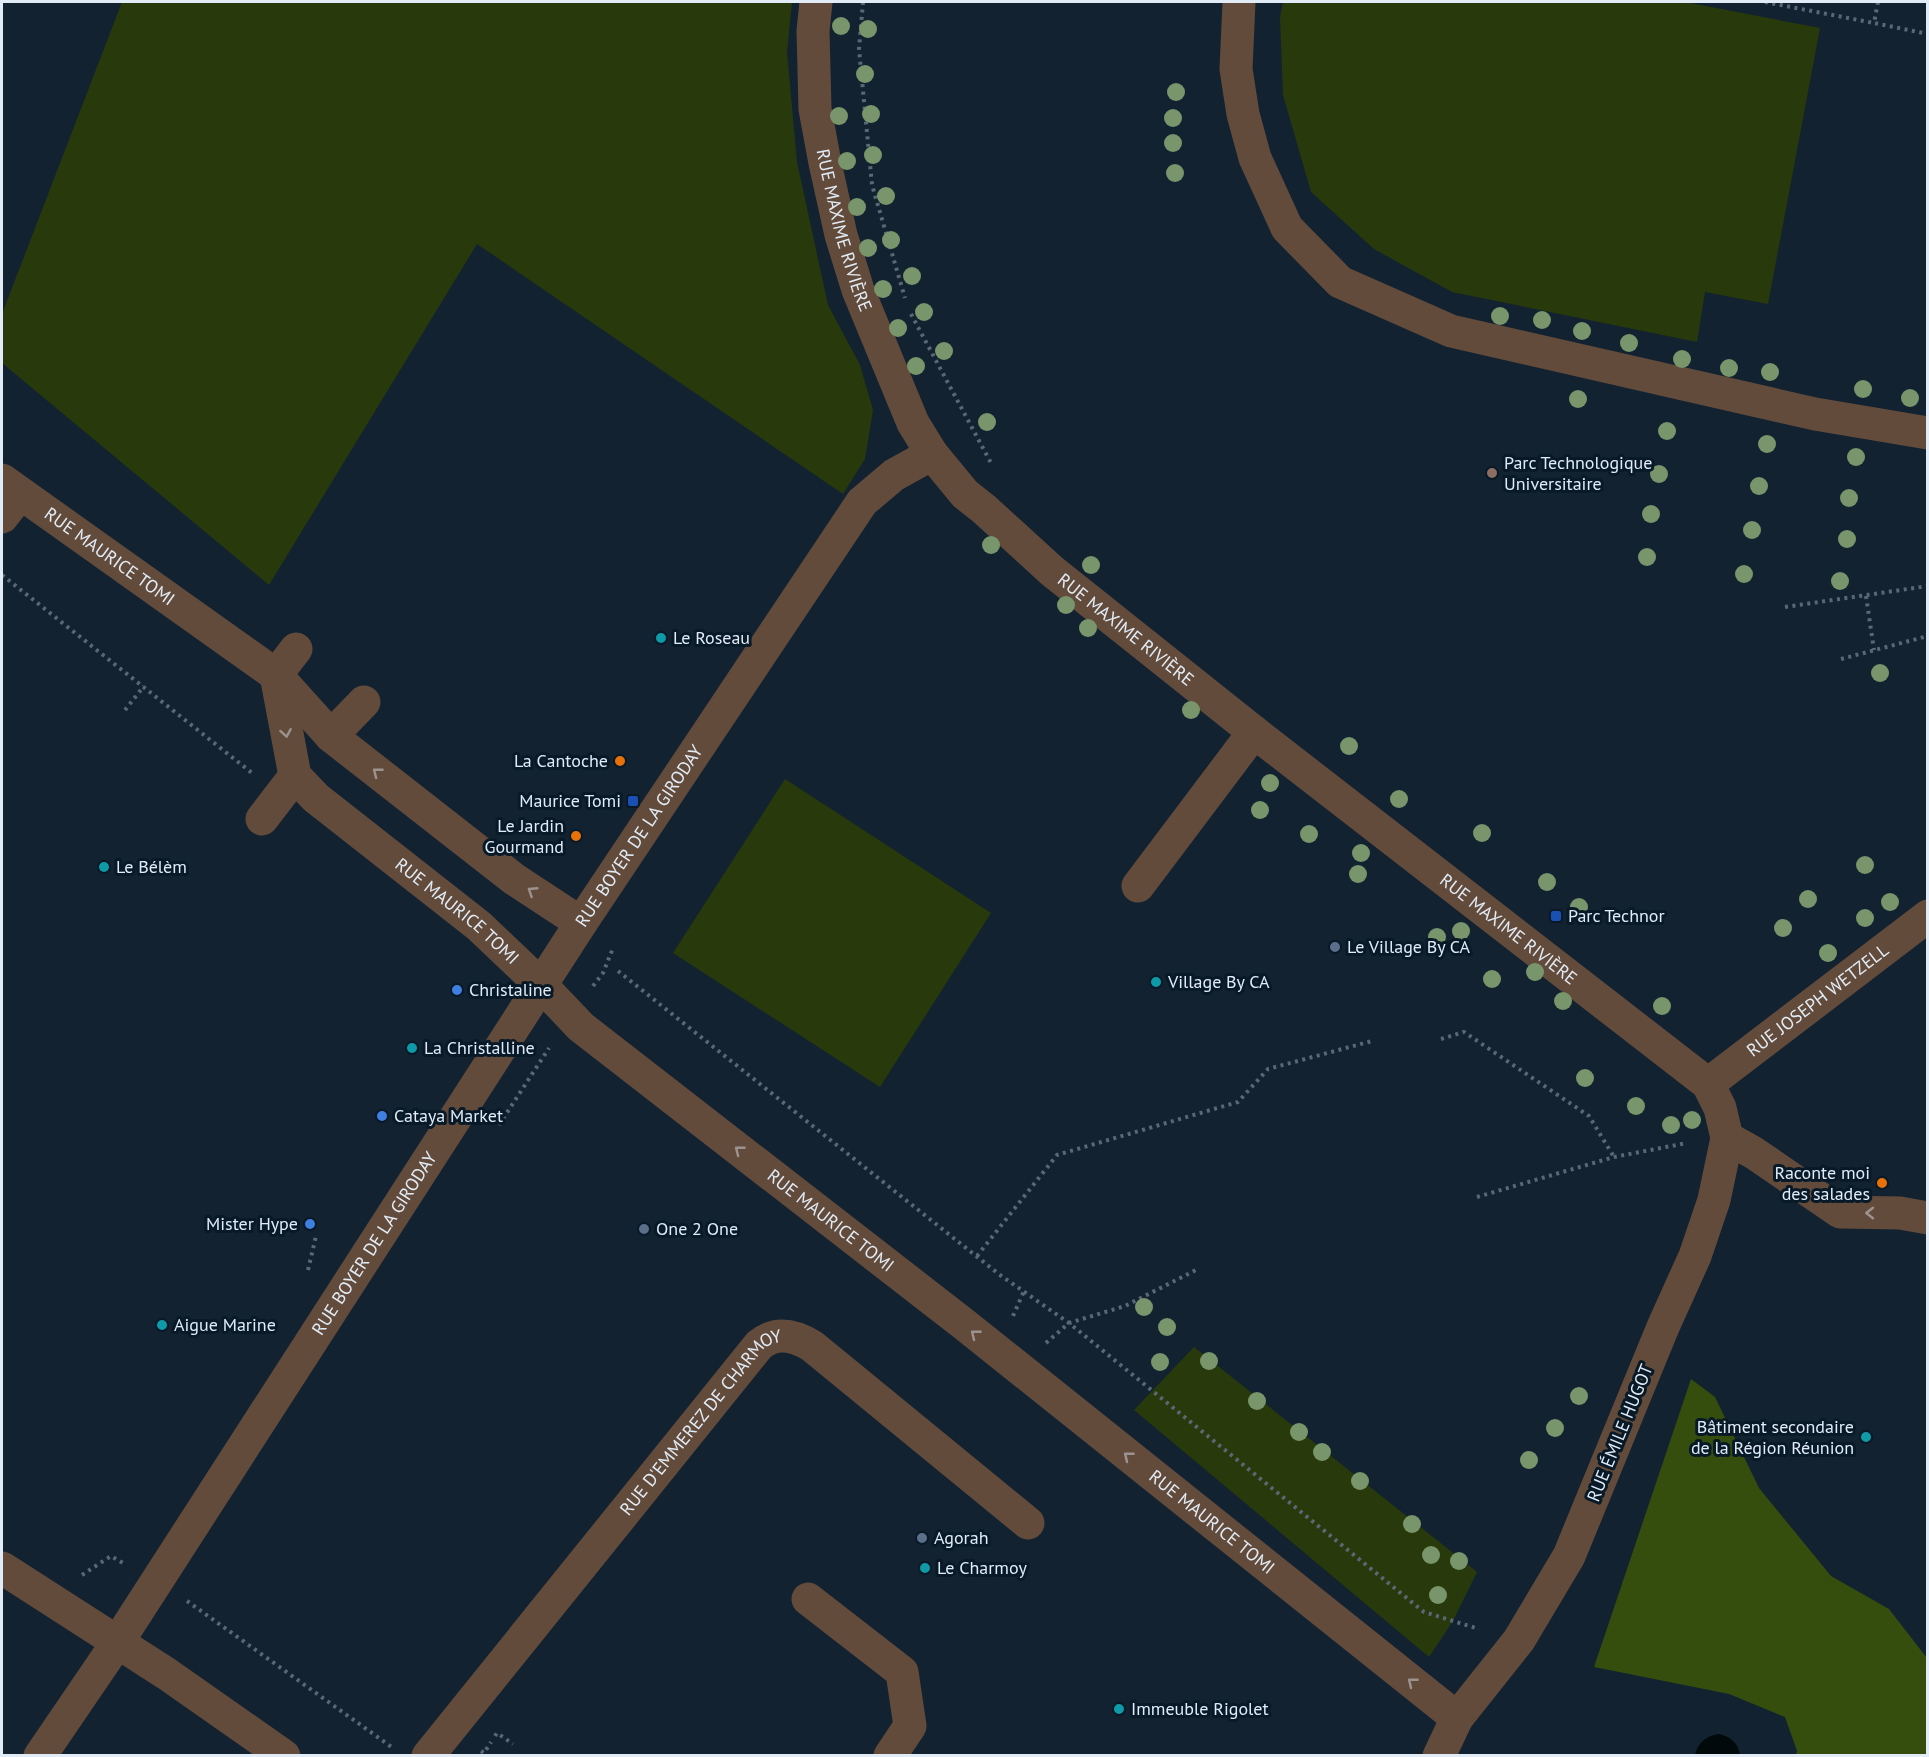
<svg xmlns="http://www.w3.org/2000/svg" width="1929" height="1757" font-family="'PT Sans',sans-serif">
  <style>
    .green { fill: #283a0b }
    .forest { fill: #354d0d }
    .water { fill: #01090b }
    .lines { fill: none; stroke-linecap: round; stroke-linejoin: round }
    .path { stroke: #5a6876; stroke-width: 4; stroke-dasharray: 3 4.5; stroke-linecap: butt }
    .minor { stroke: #634b3b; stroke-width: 33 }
    .tree { fill: #78956b }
    .oneway { stroke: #9c9390 }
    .education-dot { fill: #8d6e63; stroke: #081927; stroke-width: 2 }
    .culture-dot { fill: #0f9aa8; stroke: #081927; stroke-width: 2 }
    .food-dot { fill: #e8710a; stroke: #081927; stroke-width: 2 }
    .transit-dot { fill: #1a4fb4; stroke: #081927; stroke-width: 2 }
    .service-dot { fill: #5c6f8a; stroke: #081927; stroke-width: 2 }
    .shop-dot { fill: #3f7fe0; stroke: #081927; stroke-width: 2 }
    .labels { text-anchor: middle; stroke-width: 6; stroke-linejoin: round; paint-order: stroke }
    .street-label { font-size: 18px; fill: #e1ecf7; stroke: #081927 }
    .poi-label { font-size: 18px; fill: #e1ecf7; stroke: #081927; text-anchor: start }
  </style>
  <rect width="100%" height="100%" fill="#122231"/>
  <g class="green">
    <path d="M122,2H792L787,52L797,162L828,305L860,365L873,410L865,459L843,494L477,244L269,585L2,363V314Z"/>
    <path d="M1283,2H1685L1820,28L1768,304L1705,292L1697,342L1452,292L1374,249L1311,192L1283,95L1280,17Z"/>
    <path d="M785,779L991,913L880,1087L673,953Z"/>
    <path d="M1194,1347L1477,1572L1453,1621L1429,1657L1134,1410Z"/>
  </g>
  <path class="forest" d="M1691,1379L1715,1397L1759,1488L1831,1576L1889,1609L1927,1658V1755H1796L1797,1751L1785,1717L1729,1694L1594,1667Z"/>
  <path class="water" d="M1719,1734C1731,1737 1738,1743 1740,1755H1695C1698,1742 1706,1736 1719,1734Z"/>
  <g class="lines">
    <g class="path">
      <path d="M863,2L859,49L872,185L905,298"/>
      <path d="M1765,2L1874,23"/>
      <path d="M1878,2L1874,23L1928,34"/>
      <path d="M911,314L991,463"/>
      <path d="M2,575L252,773"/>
      <path d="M1866,596L1874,650"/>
      <path d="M1785,607L1928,586"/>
      <path d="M1841,659L1928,636"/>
      <path d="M125,710L144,686"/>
      <path d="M618,971L1000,1275L1069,1323L1424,1612L1479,1629"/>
      <path d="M593,986L603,973L613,948"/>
      <path d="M1441,1039L1464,1032L1589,1116L1614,1157"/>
      <path d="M499,1125L549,1048"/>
      <path d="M1477,1197L1614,1157L1687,1143"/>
      <path d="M977,1256L1057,1155L1238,1102L1268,1069L1372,1041"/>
      <path d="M308,1270L316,1236"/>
      <path d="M1013,1316L1024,1291"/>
      <path d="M1046,1343L1069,1323L1125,1306L1198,1269"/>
      <path d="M82,1575L111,1556L123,1563"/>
      <path d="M187,1601L393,1748"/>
      <path d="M495,1736L497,1733L513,1744"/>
      <path d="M481,1751L484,1753L491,1742"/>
    </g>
    <g class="minor">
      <path id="s1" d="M816,2L813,31L815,109L825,163L841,235L858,290L913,423L932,454L965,494L984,509L1052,571L1254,732L1708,1084L1720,1108L1727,1138L1714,1200L1695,1256L1663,1327L1569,1556L1519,1640L1457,1718L1439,1756"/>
      <path d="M1239,2L1236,69L1243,114L1255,158L1287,228L1340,282L1451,331L1815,414L1928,433"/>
      <path id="s2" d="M2,480L276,675L331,736L514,879L581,923"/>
      <path d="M2,517L20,494"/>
      <path id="s3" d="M276,675L295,776L316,798L479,926L541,985L581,1027L965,1325L1457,1718"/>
      <path d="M276,675L296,649"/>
      <path d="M331,736L364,702"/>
      <path d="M262,819L295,776"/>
      <path d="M1138,886L1254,732"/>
      <path id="s4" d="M1708,1084L1928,916"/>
      <path d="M1727,1138L1754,1153L1840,1212L1900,1213L1928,1218"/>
      <path d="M2,1568L167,1674L284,1756"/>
      <path d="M808,1599L902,1672L910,1726L890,1756"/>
      <path id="s5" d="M40,1756L117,1643L581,923L862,502L894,475L932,454"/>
      <path id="s6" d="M428,1756L759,1345C776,1331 794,1335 812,1346L1028,1523"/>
    </g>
  </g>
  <g class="tree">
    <circle cx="841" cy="26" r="9"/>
    <circle cx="868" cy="29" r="9"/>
    <circle cx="865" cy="74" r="9"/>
    <circle cx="1176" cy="92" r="9"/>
    <circle cx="871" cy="114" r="9"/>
    <circle cx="839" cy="116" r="9"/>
    <circle cx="1173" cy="118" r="9"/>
    <circle cx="1173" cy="143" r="9"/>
    <circle cx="873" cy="155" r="9"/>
    <circle cx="847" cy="161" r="9"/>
    <circle cx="1175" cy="173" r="9"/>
    <circle cx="886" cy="196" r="9"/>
    <circle cx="857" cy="207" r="9"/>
    <circle cx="891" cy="240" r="9"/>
    <circle cx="868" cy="248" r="9"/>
    <circle cx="912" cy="276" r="9"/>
    <circle cx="883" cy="289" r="9"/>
    <circle cx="924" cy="312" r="9"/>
    <circle cx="1500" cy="316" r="9"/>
    <circle cx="1542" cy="320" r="9"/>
    <circle cx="898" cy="328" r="9"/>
    <circle cx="1582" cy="331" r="9"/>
    <circle cx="1629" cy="343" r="9"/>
    <circle cx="944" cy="351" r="9"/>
    <circle cx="1682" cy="359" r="9"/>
    <circle cx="916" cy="366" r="9"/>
    <circle cx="1729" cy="368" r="9"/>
    <circle cx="1770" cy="372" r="9"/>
    <circle cx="1863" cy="389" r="9"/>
    <circle cx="1910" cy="398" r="9"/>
    <circle cx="1578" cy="399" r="9"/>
    <circle cx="987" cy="422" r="9"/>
    <circle cx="1667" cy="431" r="9"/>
    <circle cx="1767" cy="444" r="9"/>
    <circle cx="1856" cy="457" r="9"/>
    <circle cx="1659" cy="474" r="9"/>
    <circle cx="1759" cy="486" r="9"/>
    <circle cx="1849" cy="498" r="9"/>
    <circle cx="1651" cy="514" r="9"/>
    <circle cx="1752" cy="530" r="9"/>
    <circle cx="1847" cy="539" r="9"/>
    <circle cx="991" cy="545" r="9"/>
    <circle cx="1647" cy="557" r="9"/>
    <circle cx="1091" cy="565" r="9"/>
    <circle cx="1744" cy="574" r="9"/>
    <circle cx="1840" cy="581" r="9"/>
    <circle cx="1066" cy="605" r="9"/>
    <circle cx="1088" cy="628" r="9"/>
    <circle cx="1880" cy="673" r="9"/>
    <circle cx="1191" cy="710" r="9"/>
    <circle cx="1349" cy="746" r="9"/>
    <circle cx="1270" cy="783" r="9"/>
    <circle cx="1399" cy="799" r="9"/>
    <circle cx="1260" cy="810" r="9"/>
    <circle cx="1482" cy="833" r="9"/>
    <circle cx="1309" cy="834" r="9"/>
    <circle cx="1361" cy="853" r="9"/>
    <circle cx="1865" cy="865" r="9"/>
    <circle cx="1358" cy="874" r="9"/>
    <circle cx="1547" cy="882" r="9"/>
    <circle cx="1808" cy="899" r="9"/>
    <circle cx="1890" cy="902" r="9"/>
    <circle cx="1579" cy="907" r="9"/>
    <circle cx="1865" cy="918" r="9"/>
    <circle cx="1783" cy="928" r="9"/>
    <circle cx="1461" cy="931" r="9"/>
    <circle cx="1437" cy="937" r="9"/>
    <circle cx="1828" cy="953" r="9"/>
    <circle cx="1535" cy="972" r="9"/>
    <circle cx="1492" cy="979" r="9"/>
    <circle cx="1563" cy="1001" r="9"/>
    <circle cx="1662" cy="1006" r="9"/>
    <circle cx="1585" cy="1078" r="9"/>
    <circle cx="1636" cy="1106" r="9"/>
    <circle cx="1692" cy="1120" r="9"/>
    <circle cx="1671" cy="1125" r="9"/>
    <circle cx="1144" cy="1307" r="9"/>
    <circle cx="1167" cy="1327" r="9"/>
    <circle cx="1209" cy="1361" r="9"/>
    <circle cx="1160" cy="1362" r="9"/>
    <circle cx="1579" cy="1396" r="9"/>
    <circle cx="1257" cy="1401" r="9"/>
    <circle cx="1555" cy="1428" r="9"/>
    <circle cx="1299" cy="1432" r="9"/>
    <circle cx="1322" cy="1452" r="9"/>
    <circle cx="1529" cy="1460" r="9"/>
    <circle cx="1360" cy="1481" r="9"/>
    <circle cx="1412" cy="1524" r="9"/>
    <circle cx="1431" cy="1555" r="9"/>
    <circle cx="1459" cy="1561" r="9"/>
    <circle cx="1438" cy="1595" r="9"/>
  </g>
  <defs><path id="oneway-chevron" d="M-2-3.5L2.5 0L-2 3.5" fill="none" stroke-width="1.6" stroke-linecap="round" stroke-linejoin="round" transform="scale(1.5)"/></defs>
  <g class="oneway">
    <use href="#oneway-chevron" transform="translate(286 733) rotate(80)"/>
    <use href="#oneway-chevron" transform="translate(377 772) rotate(-142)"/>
    <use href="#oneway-chevron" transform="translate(532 891) rotate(-147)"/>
    <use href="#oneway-chevron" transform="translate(739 1150) rotate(-142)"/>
    <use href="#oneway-chevron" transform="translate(1870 1213) rotate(-180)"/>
    <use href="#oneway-chevron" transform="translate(975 1334) rotate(-141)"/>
    <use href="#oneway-chevron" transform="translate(1128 1456) rotate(-141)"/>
    <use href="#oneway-chevron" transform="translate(1412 1682) rotate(-141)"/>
  </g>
  <circle class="education-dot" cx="1492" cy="473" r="6"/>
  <g class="culture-dot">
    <circle cx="661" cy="638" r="6"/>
    <circle cx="104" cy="867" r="6"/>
    <circle cx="1156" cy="982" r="6"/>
    <circle cx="412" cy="1048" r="6"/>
    <circle cx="162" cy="1325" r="6"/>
    <circle cx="1866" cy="1437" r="6"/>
    <circle cx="925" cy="1568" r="6"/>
    <circle cx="1119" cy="1709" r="6"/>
  </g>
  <g class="food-dot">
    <circle cx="620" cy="761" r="6"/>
    <circle cx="576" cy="836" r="6"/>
    <circle cx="1882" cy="1183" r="6"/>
  </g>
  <g class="transit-dot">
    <rect x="627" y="795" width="12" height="12" rx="3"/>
    <rect x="1550" y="910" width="12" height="12" rx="3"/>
  </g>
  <g class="service-dot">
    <circle cx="1335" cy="947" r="6"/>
    <circle cx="644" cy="1229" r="6"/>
    <circle cx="922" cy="1538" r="6"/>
  </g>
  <g class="shop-dot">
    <circle cx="457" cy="990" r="6"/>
    <circle cx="382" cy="1116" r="6"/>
    <circle cx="310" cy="1224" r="6"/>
  </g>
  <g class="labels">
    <g class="street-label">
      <text dy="6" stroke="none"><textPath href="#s1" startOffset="232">RUE MAXIME RIVIÈRE</textPath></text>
      <text dy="6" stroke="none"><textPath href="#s2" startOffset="132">RUE MAURICE TOMI</textPath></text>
      <text dy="6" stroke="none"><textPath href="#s1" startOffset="736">RUE MAXIME RIVIÈRE</textPath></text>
      <text dy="6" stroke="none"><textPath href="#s5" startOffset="1098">RUE BOYER DE LA GIRODAY</textPath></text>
      <text dy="6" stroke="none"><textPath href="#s3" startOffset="314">RUE MAURICE TOMI</textPath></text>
      <text dy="6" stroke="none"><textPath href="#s1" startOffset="1222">RUE MAXIME RIVIÈRE</textPath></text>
      <text dy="6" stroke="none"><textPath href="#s4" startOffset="138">RUE JOSEPH WETZELL</textPath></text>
      <text dy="6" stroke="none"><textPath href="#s3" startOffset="800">RUE MAURICE TOMI</textPath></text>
      <text dy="6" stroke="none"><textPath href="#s5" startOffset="612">RUE BOYER DE LA GIRODAY</textPath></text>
      <text dy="6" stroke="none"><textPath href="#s6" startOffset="432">RUE D'EMMEREZ DE CHARMOY</textPath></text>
      <text transform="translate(1620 1433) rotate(-68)" y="6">RUE ÉMILE HUGOT</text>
      <text dy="6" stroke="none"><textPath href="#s3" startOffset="1286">RUE MAURICE TOMI</textPath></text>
    </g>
    <g class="poi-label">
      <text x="1504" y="469">Parc Technologique<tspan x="1504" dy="21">Universitaire</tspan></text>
      <text x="673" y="644">Le Roseau</text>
      <text x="608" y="767" text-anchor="end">La Cantoche</text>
      <text x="621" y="807" text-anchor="end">Maurice Tomi</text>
      <text x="564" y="832" text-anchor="end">Le Jardin<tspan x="564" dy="21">Gourmand</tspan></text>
      <text x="116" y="873">Le Bélèm</text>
      <text x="1568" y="922">Parc Technor</text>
      <text x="1347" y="953">Le Village By CA</text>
      <text x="1168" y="988">Village By CA</text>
      <text x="469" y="996">Christaline</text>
      <text x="424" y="1054">La Christalline</text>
      <text x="394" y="1122">Cataya Market</text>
      <text x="1870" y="1179" text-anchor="end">Raconte moi<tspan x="1870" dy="21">des salades</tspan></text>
      <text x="298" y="1230" text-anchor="end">Mister Hype</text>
      <text x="656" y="1235">One 2 One</text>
      <text x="174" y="1331">Aigue Marine</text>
      <text x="1854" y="1433" text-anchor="end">Bâtiment secondaire<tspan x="1854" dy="21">de la Région Réunion</tspan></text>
      <text x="934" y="1544">Agorah</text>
      <text x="937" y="1574">Le Charmoy</text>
      <text x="1131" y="1715">Immeuble Rigolet</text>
    </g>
  </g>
  <rect width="1929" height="1757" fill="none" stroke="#e1ecf7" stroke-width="6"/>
</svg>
